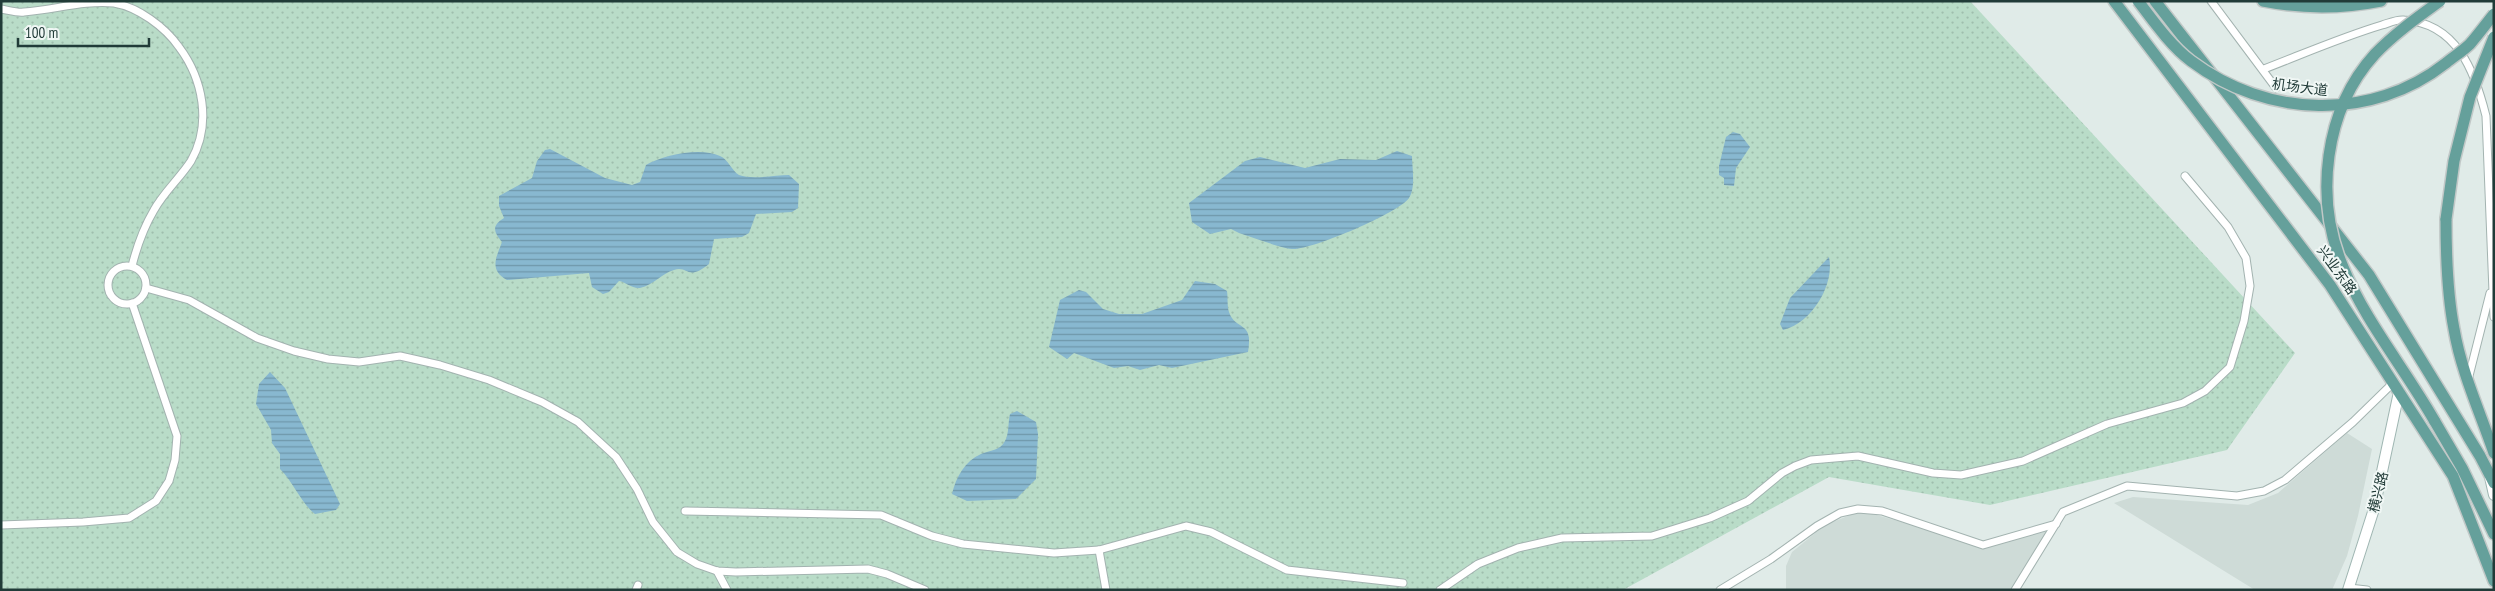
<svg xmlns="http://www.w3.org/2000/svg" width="2495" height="591" font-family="'PT Sans Narrow','Noto Sans SC',sans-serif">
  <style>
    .built { fill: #cedbd7 }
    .grass { fill: url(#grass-dots) }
    .water { fill: url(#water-rules) }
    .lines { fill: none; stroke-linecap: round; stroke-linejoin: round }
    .street-casing { stroke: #a3b3b0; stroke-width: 9 }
    .secondary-casing { stroke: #9fb6b2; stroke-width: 12 }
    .primary-casing { stroke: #c1c8c7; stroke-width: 14 }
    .street { stroke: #fff; stroke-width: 7 }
    .secondary { stroke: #fff; stroke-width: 10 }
    .primary { stroke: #65a09b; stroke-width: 11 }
    .primary-bridge-casing { stroke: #c1c8c7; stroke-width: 14; stroke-linecap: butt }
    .primary-bridge { stroke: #65a09b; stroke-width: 11 }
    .labels { text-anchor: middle; stroke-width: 4; stroke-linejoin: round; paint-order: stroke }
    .street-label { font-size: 14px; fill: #213b38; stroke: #f0f7f5 }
  </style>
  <defs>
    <pattern id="grass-dots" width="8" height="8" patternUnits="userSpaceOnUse" patternTransform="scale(1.25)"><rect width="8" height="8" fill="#b9dcc8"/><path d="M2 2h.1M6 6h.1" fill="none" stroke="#9fbead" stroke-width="1.8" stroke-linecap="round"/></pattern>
    <pattern id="water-rules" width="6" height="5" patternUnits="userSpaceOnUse" patternTransform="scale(1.25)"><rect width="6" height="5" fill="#88b8d0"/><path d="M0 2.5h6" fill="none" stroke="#6f97aa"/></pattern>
  </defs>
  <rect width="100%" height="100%" fill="#e0ebe8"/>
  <g class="built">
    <path d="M2347,433L2372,449L2358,516L2347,556L2332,590H2255L2114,503L2133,497L2248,505L2278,493Z"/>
    <path d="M1858,512L1873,514L1927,529L1978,546L2048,531L2013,590H1786V566L1792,552L1825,525Z"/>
  </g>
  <path class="grass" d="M1,1H1970L2295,353L2227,450L1990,505L1829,477L1623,590H1Z"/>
  <g class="water">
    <path d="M1733,132L1740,134L1750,147L1736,168L1734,186L1724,185V178L1719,175V166L1726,137Z"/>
    <path d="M550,149L605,178L632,185L640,182L646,165C664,155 700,147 720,156C728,159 732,171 739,175C753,180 775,175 789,175L799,184L798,208L792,212L756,214L749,233L742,237L714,239L709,264C687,282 688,265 674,270C662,273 654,285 640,288C632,289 626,282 619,281L609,292L603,294L592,287L589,273L507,280C489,270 496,258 502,242C494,232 491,226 504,218L499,206V196L532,178L537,161L545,150Z"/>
    <path d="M1397,151L1412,156C1412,168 1416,187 1409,198C1399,213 1313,249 1294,249C1283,249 1252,237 1239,233L1231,229L1210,234L1192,222L1189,203L1245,161L1260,157L1305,168L1340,159L1376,160Z"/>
    <path d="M1829,257C1835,284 1812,323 1783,330L1780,324L1790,298Z"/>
    <path d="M1195,281L1215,284L1227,291C1228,298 1227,306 1229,312C1235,331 1254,320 1248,352L1172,368L1159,365L1140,370L1128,366L1114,368L1074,353L1067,359L1049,347L1060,300L1079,290L1086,292L1103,309L1119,314H1142L1182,300Z"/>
    <path d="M270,372L285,388L340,504L336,510L315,514C301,503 294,483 280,469V454L272,443L271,430L256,404L259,384Z"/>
    <path d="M1017,411L1036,422L1038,434L1036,479L1016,499L967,501L952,494C956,477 965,461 981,454C990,450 1000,451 1005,441C1009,434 1008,422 1010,414Z"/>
  </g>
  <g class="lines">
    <defs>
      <g id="street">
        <path d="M2211,1L2276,88"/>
        <path d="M1,9C8,10 17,13 24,12C54,10 84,0 114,3C138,7 165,27 179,47C203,79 212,124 191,161C180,178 164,192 154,210C144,227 137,246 132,266"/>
        <path d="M2264,69C2303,54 2342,37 2382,25C2389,23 2397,19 2404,20C2457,23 2475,72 2486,116L2494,317"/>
        <circle cx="127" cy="285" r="19"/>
        <path d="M146,288L189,300L257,338L294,351L328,359L359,362L400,356L440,365L489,380L542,402L578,422L616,457L637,489L653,522L677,552L697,564L717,571L736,572L868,569L887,574L925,590"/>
        <path d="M2468,380L2490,293"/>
        <path d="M685,511L881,515L932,536L963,544L1054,553L1099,550L1186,526L1211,532L1287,570L1403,583"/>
        <path d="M1,525L83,522L129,518L156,501L169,481L175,460L177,436L132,303"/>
        <path d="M1099,550L1106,590"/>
        <path d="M717,571L727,590"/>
        <path d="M2349,588L2367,590"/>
        <path d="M636,590L638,585"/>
        <path d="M1440,590L1478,564L1518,548L1562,538L1652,536L1710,518L1748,501L1782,473L1795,466L1811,460L1858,456L1933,473L1961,475L2023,461L2107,424L2183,403L2205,391L2230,367L2244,321L2250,286L2246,258L2228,227L2185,176"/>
        <path d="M1720,590L1771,559L1817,526L1840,513L1858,509L1882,511L1983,545L2056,524"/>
        <path d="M2015,590L2063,512L2127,486L2237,496L2264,491L2285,480L2353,422L2393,383"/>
      </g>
      <g id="secondary">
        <path d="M2490,477L2494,495"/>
        <path d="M2348,590L2374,509L2399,392"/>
      </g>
      <g id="primary">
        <path d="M2114,1L2330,285L2453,476L2494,581"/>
        <path d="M2155,1L2369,275L2480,456L2494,483"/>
        <path d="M2263,1C2303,9 2341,9 2381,1"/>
        <path d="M2446,219C2446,256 2447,293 2454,329C2461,371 2480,412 2494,453"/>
        <path d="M2434,420L2462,468L2494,534"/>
      </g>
    </defs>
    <use href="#street" class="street-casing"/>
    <use href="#secondary" class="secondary-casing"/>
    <use href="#primary" class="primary-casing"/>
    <use href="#street" class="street"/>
    <use href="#secondary" class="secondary"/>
    <use href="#primary" class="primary"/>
    <defs>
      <g id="primary-bridge">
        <path d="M2138,1C2154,22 2171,46 2191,61C2267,118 2371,122 2446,63C2453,57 2463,51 2470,44C2478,35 2486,24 2494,14"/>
        <path d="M2446,219L2454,161L2470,97L2494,37"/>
        <path d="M2434,420C2405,369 2365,321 2343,267C2314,198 2324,110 2375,54C2394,34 2418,17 2440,1"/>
      </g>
    </defs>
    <use href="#primary-bridge" class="primary-bridge-casing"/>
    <use href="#primary-bridge" class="primary-bridge"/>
  </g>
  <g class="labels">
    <g class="street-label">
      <text transform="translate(2300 87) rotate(7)" y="5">机场大道</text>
      <text transform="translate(2337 270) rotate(54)" y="5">兴业东路</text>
      <text transform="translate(2378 492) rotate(-76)" y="5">横兴路</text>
    </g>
  </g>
  <rect width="2495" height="591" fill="none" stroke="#213b38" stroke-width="5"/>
  <path d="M18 38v8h131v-8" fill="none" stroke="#213b38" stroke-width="2.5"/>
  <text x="25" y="38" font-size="15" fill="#213b38" stroke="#f0f7f5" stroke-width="4" paint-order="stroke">100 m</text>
</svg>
